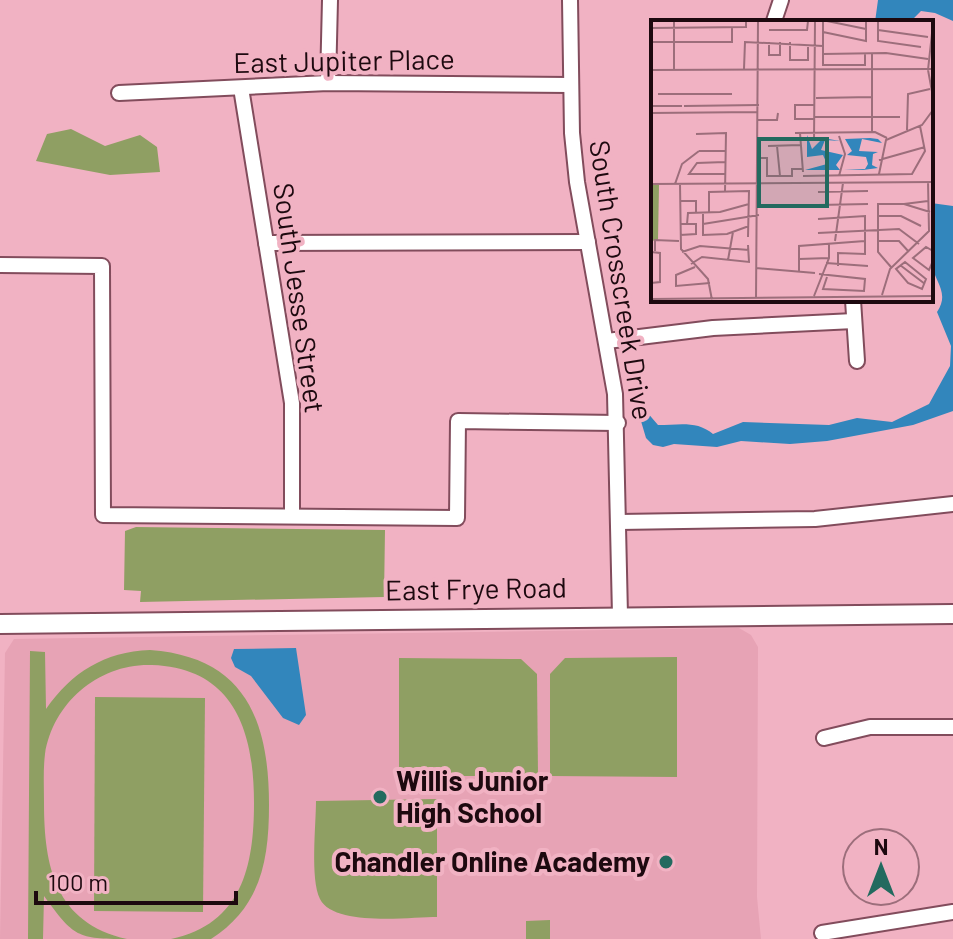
<svg xmlns="http://www.w3.org/2000/svg" width="953" height="939" font-family="Barlow,sans-serif">
  <style>
    .built { fill: #e7a3b5 }
    .green { fill: #8f9f63 }
    .water { fill: #3286bc }
    .lines { fill: none; stroke-linecap: round; stroke-linejoin: round }
    .minor-casing { stroke: #824c5c; stroke-width: 18 }
    .tertiary-casing { stroke: #824c5c; stroke-width: 22 }
    .minor { stroke: #fff; stroke-width: 14 }
    .tertiary { stroke: #fff; stroke-width: 18 }
    .poi-dot { fill: #236a5f; stroke: #f1b2c3; stroke-width: 3 }
    .labels { text-anchor: middle; stroke-width: 8; stroke-linejoin: round; paint-order: stroke }
    .street-label { font-size: 28px; fill: #1d090f; stroke: #f1b2c3 }
    .poi-label { font-size: 28px; font-weight: bold; fill: #1d090f; stroke: #f1b2c3; text-anchor: start }
    .inset-road { fill: none; stroke: #9c6e7b; stroke-width: 2 }
    .view { fill: #236a5f; fill-opacity: 0.15; stroke: #236a5f; stroke-width: 4 }
    .inset-edge { fill: none; stroke: #1d090f; stroke-width: 4 }
  </style>
  <rect width="100%" height="100%" fill="#f1b2c3"/>
  <path class="built" d="M739,628L751,635L758,647L757,897L761,939H0L5,653L14,639Z"/>
  <g class="green">
    <path d="M71,129L105,146L140,135L157,147L160,172L110,175L36,161L47,134Z"/>
    <path d="M136,527L385,530L384,597L140,602L141,591L124,590L125,531Z"/>
    <path d="M150,650C245,657 269,720 269,805C269,860 261,907 211,939H171C242,924 254,866 254,803C254,734 236,668 152,665C100,663 53,702 45,754C43,770 44,787 44,803C44,866 55,923 127,939C77,939 74,937 44,896L43,939H28L30,651L45,652L46,709C72,672 104,652 150,650Z"/>
    <path d="M677,657V777L550,776V674L565,658Z"/>
    <path d="M399,658L521,659L537,674L538,776H399Z"/>
    <path d="M95,697L205,698L203,912L94,911Z"/>
    <path d="M437,799V917C410,917 334,927 320,899C310,879 316,825 316,801Z"/>
    <path d="M550,920V939H526V921Z"/>
  </g>
  <g class="water">
    <path d="M878,0H953V21L935,13L921,11L910,22H875Z"/>
    <path d="M931,203L953,206V411L913,425L827,441L790,444L741,441L717,447L674,444L663,447L653,445L646,438L638,411H646L658,425C678,425 697,420 713,434L743,422L829,425L857,418L892,422L929,404L950,366L951,346L937,312C950,293 935,282 931,263C927,245 931,222 931,203Z"/>
    <path d="M296,648L306,715L299,725L283,718L251,676L235,667L231,658L234,649Z"/>
  </g>
  <g class="lines">
    <defs>
      <g id="minor">
        <path d="M570,0L572,133L577,182L615,394L620,615"/>
        <path d="M774,21L781,0"/>
        <path d="M328,83L330,0"/>
        <path d="M241,88L292,403V516"/>
        <path d="M119,93L328,83L570,85"/>
        <path d="M266,243L588,242"/>
        <path d="M0,265L102,266L103,515L457,518L458,421L618,423"/>
        <path d="M853,300L857,361"/>
        <path d="M607,341L713,328L854,321"/>
        <path d="M619,522L815,519L953,504"/>
        <path d="M824,738L870,727H953"/>
        <path d="M822,933L953,912"/>
      </g>
      <path id="tertiary" d="M0,624L953,614"/>
    </defs>
    <use href="#minor" class="minor-casing"/>
    <use href="#tertiary" class="tertiary-casing"/>
    <use href="#minor" class="minor"/>
    <use href="#tertiary" class="tertiary"/>
  </g>
  <g class="poi-dot">
    <circle cx="380" cy="797" r="8"/>
    <circle cx="666" cy="862" r="8"/>
  </g>
  <g class="labels">
    <g class="street-label">
      <text transform="translate(344 61) rotate(-1)" y="10">East Jupiter Place</text>
      <text transform="translate(621 280) rotate(81)" y="10">South Crosscreek Drive</text>
      <text transform="translate(299 298) rotate(82)" y="10">South Jesse Street</text>
      <text transform="translate(476 589) rotate(-1)" y="10">East Frye Road</text>
    </g>
    <g class="poi-label">
      <text x="396" y="791">Willis Junior<tspan x="396" dy="32">High School</tspan></text>
      <text x="650" y="872" text-anchor="end">Chandler Online Academy</text>
    </g>
  </g>
  <g transform="translate(651 20)">
    <rect width="282" height="282" fill="#f1b2c3"/>
    <path d="M0,165H8L7,220L0,221Z" fill="#8f9f63"/>
    <path d="M156,115L161,129L172,118L189,121L174,120L170,130L192,135L185,145L189,150H154L176,144L172,135L156,137ZM219,118L227,119L231,123L211,119L208,131L227,132L222,134L221,145L227,148L212,150H193L214,149L217,144L215,137L196,135L201,131L194,119Z" fill="#3286bc"/>
    <path class="inset-road" d="M23,1V49M172,1V45H214V33M176,1L215,9M227,1V21L270,27M248,1H276M282,4L277,50L282,77M0,8L95,7V1M118,10H156L157,1M227,10L277,17M172,12L215,21V1M0,22H81V8M118,22V35H129V22M139,22V40H157V27M172,34L235,33L277,39M93,49L94,22L172,26M0,50L282,49M7,74H81M165,78L221,77M0,86H31M33,86L108,85M0,93L107,92M164,97H249M164,99H144V85H164M107,100H126L127,93M256,110L257,74L279,69M221,112V33M144,113L224,112L236,118M149,113L152,152M45,114L75,113L74,172M163,121L164,1M117,126L149,125M126,126L129,156M48,131H74M108,138H116V156H141V149H152M228,140L274,127M74,154H38L46,143L74,142M228,154L235,120L271,105L282,90M152,156L261,154L274,131L269,106M188,156L194,134L188,116M0,164L282,162M24,164L31,144L48,131M29,164L30,229L57,259L61,280M167,172L217,171M29,181H45V193M253,184L277,181M167,185L217,184M52,193V215L76,214L98,206M58,193V172L98,171L97,217M227,196H250L270,206M167,199L214,196V234L187,233V246M36,204L37,193L69,192L98,184M52,204L108,195M167,213L248,209L268,224M29,215L45,214V204H29M184,221L192,163M226,221H248L258,232M4,231V220L28,221M282,231L275,227L262,238L278,250L282,241M0,232L9,233V262L0,263M31,232L49,226L98,230M148,239L178,238M77,240L82,212M254,242L275,259L271,269L257,263L245,249ZM175,243L217,246M40,244L51,237L98,242L97,225M249,245L274,264M44,247L25,255V266L59,263M240,247L227,232V184H253L279,192M105,248L164,253M148,251V226L214,221M168,254L214,259L213,271L172,269L176,257M231,275L239,249L278,211L277,162M163,276L178,238V223M0,279L282,276M105,279L107,1"/>
    <path class="view" d="M108,119H176V186H108Z"/>
    <rect width="282" height="282" class="inset-edge"/>
  </g>
  <g transform="translate(881 867)"><circle r="38" fill="#f1b2c3" stroke="#9c6e7b" stroke-width="2"/>
  <path d="M0-6L14 30L0 20L-14 30Z" fill="#236a5f"/>
  <text y="-12" font-size="22" font-weight="bold" text-anchor="middle" fill="#1d090f">N</text>
  </g>
  <path d="M36 891v12h200v-12" fill="none" stroke="#1d090f" stroke-width="4"/>
  <text x="48" y="891" font-size="24" fill="#1d090f" stroke="#f1b2c3" stroke-width="6" paint-order="stroke">100 m</text>
</svg>
